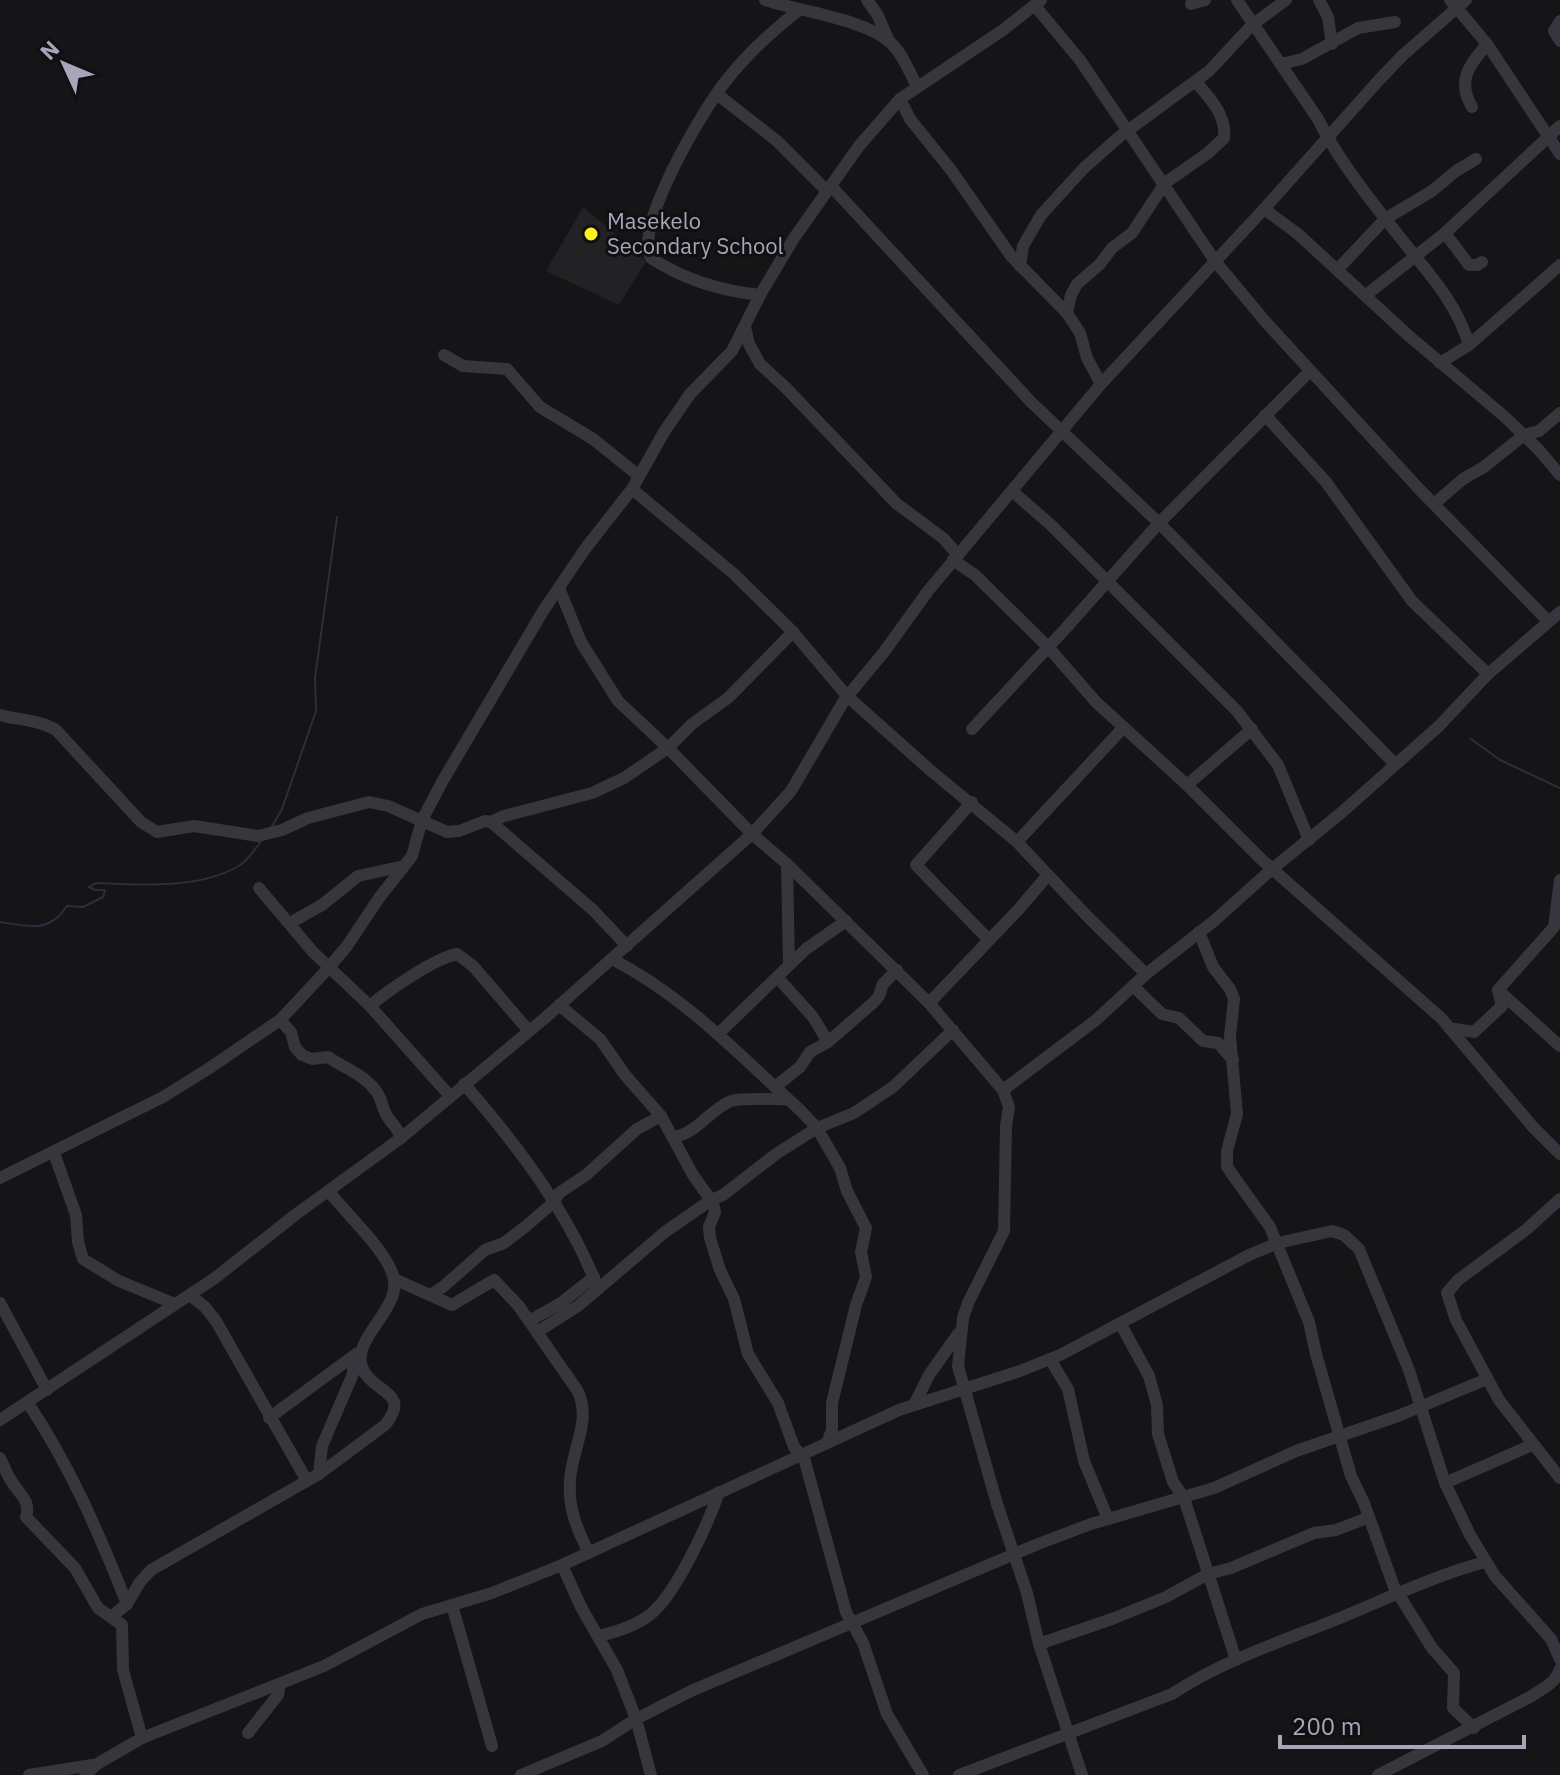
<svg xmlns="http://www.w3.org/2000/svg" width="1560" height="1775" font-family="'IBM Plex Sans',sans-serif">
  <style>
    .built { fill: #222124 }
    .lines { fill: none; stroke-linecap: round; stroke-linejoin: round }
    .stream { stroke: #2a2f3c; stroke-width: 2 }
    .minor { stroke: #36363c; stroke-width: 12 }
    .poi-dot { fill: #fff025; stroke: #101012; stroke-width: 3 }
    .labels { text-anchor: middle; stroke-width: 6; stroke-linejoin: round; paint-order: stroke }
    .poi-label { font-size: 22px; fill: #a6a6b8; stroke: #101012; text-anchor: start }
  </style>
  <rect width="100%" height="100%" fill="#151517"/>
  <path class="built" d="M583,207L646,261L619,305L546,271Z"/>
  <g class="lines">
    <g class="stream">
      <path d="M1471,739L1500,760L1560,788"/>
      <path d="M271,828L282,809L316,711L315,678L337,517"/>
      <path d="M0,922C28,926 49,934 67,906L83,907L103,897L105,890H95L89,887L96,883C139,885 198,889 237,867C248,861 255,849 262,840"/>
    </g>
    <g class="minor">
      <path d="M765,0C799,11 865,19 891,43C903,54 909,72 917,86"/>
      <path d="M867,0L877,14L889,41"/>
      <path d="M1237,0L1318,119C1338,160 1374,205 1403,241C1428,273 1457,303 1469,345"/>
      <path d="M1319,0L1328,17L1332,44"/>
      <path d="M1450,0L1487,44L1560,154"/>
      <path d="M1191,4L1205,0"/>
      <path d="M1035,6L1080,60L1215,261L1264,320L1420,490L1548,621"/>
      <path d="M1560,21L1554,31L1560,41"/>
      <path d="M1281,64L1302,59L1358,28L1395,22"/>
      <path d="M717,94L777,141L827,191"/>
      <path d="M900,99L910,119L951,170L1011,256L1067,313L1080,333L1087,358L1101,384"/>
      <path d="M1472,107C1456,81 1470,64 1487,44"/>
      <path d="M831,186L1031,402L1159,523L1395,764"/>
      <path d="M1264,209L1298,234L1409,336L1505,417L1539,450L1560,475"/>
      <path d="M1445,233L1469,265H1477L1482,262"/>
      <path d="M1020,266L1023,246L1041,215L1084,168L1119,137L1209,71L1252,25L1286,0"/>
      <path d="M1338,269L1385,219L1432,191L1456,171L1476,159"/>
      <path d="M760,295C722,291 683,279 651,258C633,227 703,110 725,82C746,55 772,31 799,10"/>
      <path d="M1366,295L1445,233L1560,126"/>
      <path d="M1067,313L1071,295L1077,284L1100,264L1112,248L1132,233L1165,183L1208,153L1224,138C1227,116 1209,97 1196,82"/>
      <path d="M745,327L749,344L760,364L786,388L897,504L943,538L958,555"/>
      <path d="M444,355L463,366L507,369L540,407L593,439L639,476"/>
      <path d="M1440,363L1469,345L1560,265"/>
      <path d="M1265,415L1326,482L1412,601L1488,674"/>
      <path d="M632,489L734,574L793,632L847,696L930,770L1017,842L1088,917L1146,974"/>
      <path d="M1012,491L1051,525L1237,711L1278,765L1309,840"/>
      <path d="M1434,504L1463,479L1484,467L1524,435L1539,431L1560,413"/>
      <path d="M953,560L975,575L1048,647L1096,702L1187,785L1261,859L1441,1018L1533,1127L1560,1154"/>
      <path d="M559,588L581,642L618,701L668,748L752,834L787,864L929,1003L1003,1090L1009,1107L1006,1126L1004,1231L968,1303L963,1318L958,1366L997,1504L1027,1593L1039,1644L1082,1775"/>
      <path d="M0,715C18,720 40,720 56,730L141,822L157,832L194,826L258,836L282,830L308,818L369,802L388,806L447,832L459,831L485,821L491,822L593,910L627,946"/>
      <path d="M972,729L1066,628L1159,523L1310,371"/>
      <path d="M1187,785L1252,729"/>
      <path d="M972,802L916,865L989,940"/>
      <path d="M491,822L504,816L592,793L624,778L668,748L692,724L728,698L793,632"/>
      <path d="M1017,842L1123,728"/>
      <path d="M787,864L789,965"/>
      <path d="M259,888L313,952L370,1006L450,1096"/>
      <path d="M290,923L322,905L358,876L404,866"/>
      <path d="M1199,932L1213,967L1230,989L1234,999L1230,1036L1237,1114L1227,1151V1167L1270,1227L1309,1322L1316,1354L1351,1476L1364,1503L1394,1587L1432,1648L1454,1673L1453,1708L1474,1728"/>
      <path d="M612,959C687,998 738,1054 800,1110L817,1128L840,1168L847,1191L866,1228L861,1252L866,1277L856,1305L832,1403V1430L827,1443"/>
      <path d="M778,978L813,1017L828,1042"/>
      <path d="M1133,986L1162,1014L1179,1018L1203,1041L1218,1043L1233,1060"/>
      <path d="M1498,990L1560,1046"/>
      <path d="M929,1003L1018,910L1048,875"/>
      <path d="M559,1005L600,1039L625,1075L661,1116L693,1175L713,1203L715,1212L709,1227L710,1238L720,1270L734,1299L748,1354L778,1403L794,1447L804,1458L846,1612L863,1643L887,1714L923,1775"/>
      <path d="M370,1006C387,991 435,958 457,954L473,966L529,1031"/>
      <path d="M280,1020L291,1032L295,1047L302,1055L312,1059L328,1057C346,1069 363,1074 376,1091C382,1099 382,1108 387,1116C392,1124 398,1128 401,1138"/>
      <path d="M1449,1028L1474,1032L1502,1006L1498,990L1554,927L1560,880"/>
      <path d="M718,1034L806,949L846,921"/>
      <path d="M464,1084C515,1142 571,1216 598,1289"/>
      <path d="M775,1087L800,1067L810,1052L828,1042L874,1002L879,996L883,984L897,970"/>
      <path d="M1003,1090L1096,1020L1146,974L1214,921L1272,869L1341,813L1439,726L1488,674L1560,612"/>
      <path d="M673,1137C697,1134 709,1110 731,1101C741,1097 776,1100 788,1099"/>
      <path d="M54,1153L76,1215L78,1242L83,1259L119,1281L175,1304"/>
      <path d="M0,1178L163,1097L208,1069L280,1020L324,973L347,946L379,898L412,856L422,820L442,782L543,611L585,549L632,489L664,432L690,394L732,351L760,295L794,238L859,146L900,99L1003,30L1041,0"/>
      <path d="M1560,1199L1527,1229L1458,1280L1447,1293L1456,1320L1499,1400L1560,1478"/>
      <path d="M394,1279L452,1305L494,1280L518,1305L577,1390C593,1420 571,1450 570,1481C568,1509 577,1529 589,1553"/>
      <path d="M190,1295L205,1307L216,1321L307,1481"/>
      <path d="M431,1295L444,1286L485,1250L504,1243L526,1226L554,1202L559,1193L586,1175L637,1129L661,1116"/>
      <path d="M0,1303L47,1390"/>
      <path d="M529,1321L561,1303L594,1277"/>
      <path d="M1120,1323L1149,1376L1157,1405L1158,1434L1173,1482L1184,1498L1236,1660"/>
      <path d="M537,1332L578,1306L665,1232L711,1200L723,1195L776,1154L817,1128L854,1113L893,1087L953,1030"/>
      <path d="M1050,1359L1068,1389L1084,1461L1108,1519"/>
      <path d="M28,1403C70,1466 99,1533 127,1604"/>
      <path d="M914,1405L929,1375L958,1334"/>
      <path d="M269,1418L356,1354"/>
      <path d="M0,1420L215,1278L295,1215L401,1138L545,1018L752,834L791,791L845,699L884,652L928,591L1101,384L1264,209L1379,80L1403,55L1466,0"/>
      <path d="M0,1458C4,1466 7,1475 12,1482C20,1495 31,1501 26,1517L75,1568L98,1608L122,1625L123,1670L142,1738"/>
      <path d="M319,1474L322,1446L353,1374V1358"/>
      <path d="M1445,1483L1532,1445"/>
      <path d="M562,1565L581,1607L617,1670L636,1719L651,1775"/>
      <path d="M452,1605L492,1746"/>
      <path d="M111,1617L127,1604L140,1582L151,1570L319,1474L385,1425C413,1391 371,1393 362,1367C351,1335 409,1306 391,1270C380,1245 347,1214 329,1192"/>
      <path d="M599,1636C616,1632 636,1626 651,1614C677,1592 708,1524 719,1492"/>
      <path d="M1039,1644L1112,1619L1166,1597L1208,1574L1231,1568L1314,1533L1336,1530L1367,1518"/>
      <path d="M248,1733L278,1695L280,1684"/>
      <path d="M29,1775L92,1765"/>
      <path d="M85,1775L97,1764L142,1738L324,1666L422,1614L492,1593L562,1565L899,1410L1020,1371L1060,1355L1249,1255L1278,1243L1332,1231L1344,1235L1359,1249L1409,1370L1445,1483L1470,1535L1495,1576L1551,1639L1560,1659"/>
      <path d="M521,1775L602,1741L636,1719L691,1691L1038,1544L1091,1524L1214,1488L1296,1451L1398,1416L1487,1379"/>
      <path d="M959,1775L1172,1694C1222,1661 1280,1642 1335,1620C1384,1600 1433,1576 1485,1562"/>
      <path d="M1378,1775L1530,1697C1542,1689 1556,1683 1560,1669"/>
    </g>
  </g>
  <circle class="poi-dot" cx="591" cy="234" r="8"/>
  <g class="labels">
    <g class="poi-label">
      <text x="607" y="229">Masekelo<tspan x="607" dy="25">Secondary School</tspan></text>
    </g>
  </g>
  <g transform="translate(64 64) rotate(314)" stroke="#101012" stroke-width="6" paint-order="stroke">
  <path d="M0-6L14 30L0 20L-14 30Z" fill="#a6a6b8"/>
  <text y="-12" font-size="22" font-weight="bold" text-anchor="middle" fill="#a6a6b8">N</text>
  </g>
  <path d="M1280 1735v12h244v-12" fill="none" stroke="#a6a6b8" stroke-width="4"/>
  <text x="1292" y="1735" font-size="24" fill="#a6a6b8" stroke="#101012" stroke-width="6" paint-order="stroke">200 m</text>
</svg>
